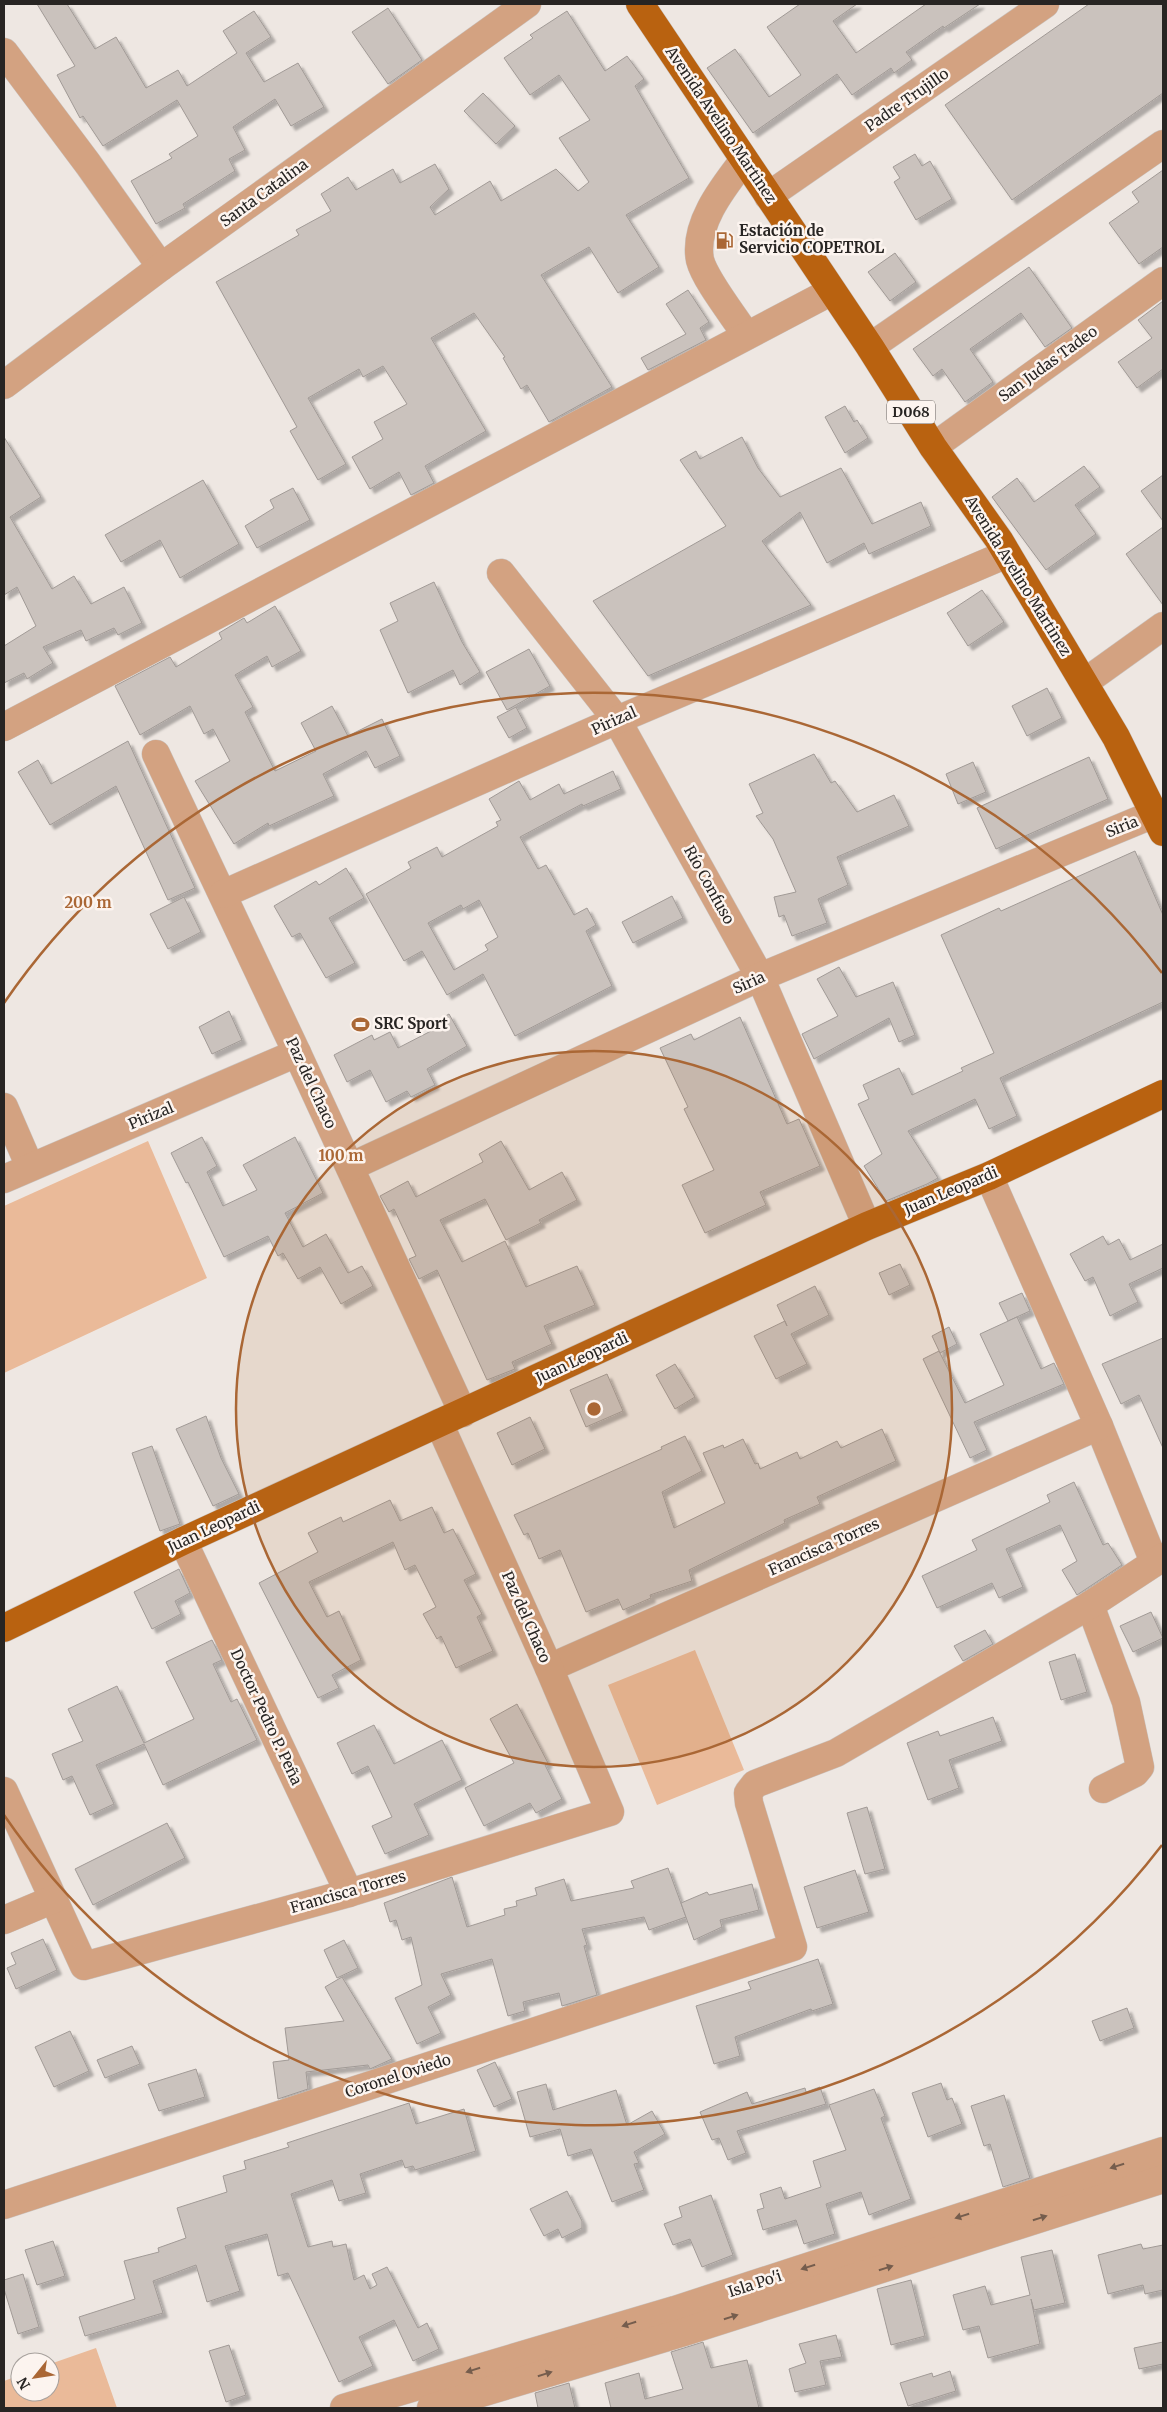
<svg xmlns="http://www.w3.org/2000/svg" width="1167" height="2412" font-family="Merriweather,serif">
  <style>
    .green { fill: #eaba99 }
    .building { fill: #cac2bd; stroke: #a19a96; fill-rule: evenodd; filter: url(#shadow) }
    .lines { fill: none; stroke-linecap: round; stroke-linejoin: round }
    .minor-casing { stroke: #cac4c0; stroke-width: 29 }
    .major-casing { stroke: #cac4c0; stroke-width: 29 }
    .minor { stroke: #d3a281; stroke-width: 28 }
    .major { stroke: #b96210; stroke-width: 28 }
    .oneway { fill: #755d4d }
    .ring { fill: none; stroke: #aa6735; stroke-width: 2.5 }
    .labels { text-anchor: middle; stroke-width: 5; stroke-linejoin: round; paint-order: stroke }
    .shield { fill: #fcf4ef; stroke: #686360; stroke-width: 1 }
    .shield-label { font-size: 14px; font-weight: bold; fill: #282523 }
    .street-label { font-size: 15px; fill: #282523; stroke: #fcf4ef }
    .poi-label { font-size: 15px; font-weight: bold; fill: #282523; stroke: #fcf4ef; text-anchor: start }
    .centre { fill: #aa6735; stroke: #fcf4ef; stroke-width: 2.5 }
    .ring-label { font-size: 15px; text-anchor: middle; font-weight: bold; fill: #aa6735; stroke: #fcf4ef; stroke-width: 5; stroke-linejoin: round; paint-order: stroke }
  </style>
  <defs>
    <filter id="shadow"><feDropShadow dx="4.5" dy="4.5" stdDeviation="1" flood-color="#0004"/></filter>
  </defs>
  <rect width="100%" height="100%" fill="#eee7e2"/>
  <g class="green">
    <path d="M148,1141L207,1278L4,1373V1206Z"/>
    <path d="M695,1650L744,1770L657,1805L608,1685Z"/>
    <path d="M96,2348L117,2408H4V2381L20,2375V2392H50V2364Z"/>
  </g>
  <g class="building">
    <path d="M37,4H67L95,49L116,37L146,88L178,70L187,86L237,53L223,31L254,11L271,37L246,53L264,82L298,63L324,107L291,126L275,99L233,127L245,150L229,159L235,171L183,204L185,208L156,224L131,181L172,158L169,154L198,136L177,100L103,146L83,116L80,118L57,75L75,66Z"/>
    <path d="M800,4H857L833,21L856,53L926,4H980L944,28L943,26L906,52L912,60L894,73L891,68L852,95L837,74L753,133L707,68L735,49L769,97L801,75L767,27Z"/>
    <path d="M1089,4H1163V93L1012,200L945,105Z"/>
    <path d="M388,8L422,60L388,84L352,32Z"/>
    <path d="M567,11L605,71L627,56L644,79L635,86L689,178L626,215L659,267L618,293L589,247L541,275L612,387L549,422L527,385L521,389L503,358L505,357L474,313L431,338L486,431L425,466L434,483L411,495L399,472L370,489L352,457L383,439L374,422L407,404L383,366L363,377L359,369L308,398L346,464L318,480L290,431L297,427L216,282L299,235L296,230L331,211L321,194L348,177L356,190L393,169L400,183L435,164L449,189L430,207L435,215L490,181L501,201L556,169L578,191L589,182L559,138L590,120L559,75L530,95L504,58L533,38L530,35Z"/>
    <path d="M483,93L515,126L496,144L464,111Z"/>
    <path d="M915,154L922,166L930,161L952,199L916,220L894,182L900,178L893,167Z"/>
    <path d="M1163,170V247L1139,264L1109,223L1139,202L1132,192Z"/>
    <path d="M895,253L916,282L890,301L868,272Z"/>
    <path d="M1029,267L1072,328L1045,347L1021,313L970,349L993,382L965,402L942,369L933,376L913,349Z"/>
    <path d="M688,290L709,322L700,328L706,340L648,370L641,358L686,334L666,304Z"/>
    <path d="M1163,301V369L1137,388L1118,362L1152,338L1138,320Z"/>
    <path d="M845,406L854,422L857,420L868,438L845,453L825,417Z"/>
    <path d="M4,437L41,497L10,517L52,589L74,576L91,604L124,587L142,623L118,635L114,628L86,641L81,630L43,647L53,663L27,679L24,673L4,683V646L36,626L17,587L4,595Z"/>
    <path d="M742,437L758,468L780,497L841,468L872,524L921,502L931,526L869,554L864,543L827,563L800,512L762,541L811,605L648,676L593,601L726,526L680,460L696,451L700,459Z"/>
    <path d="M1084,466L1100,487L1075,505L1096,534L1046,570L992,497L1017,478L1034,502Z"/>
    <path d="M1163,475V521L1141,491Z"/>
    <path d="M203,480L239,544L180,578L160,540L121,562L105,535Z"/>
    <path d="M293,488L310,520L257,548L245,526L274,508L270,500Z"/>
    <path d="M1163,527V605L1126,554Z"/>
    <path d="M434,582L462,642L480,672L460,685L453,670L408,693L380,630L398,621L390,603Z"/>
    <path d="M982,590L1004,622L968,646L947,613Z"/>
    <path d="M275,606L301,651L272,667L267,656L235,675L253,707L245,712L275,771L316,751L301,723L332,706L348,736L382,719L400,756L375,768L366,751L323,774L334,796L269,826L268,823L234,844L195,781L230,761L213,729L204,734L190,706L140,735L115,686L170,657L176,667L222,639L219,633L244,618L247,623Z"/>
    <path d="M529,649L550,686L507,710L486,672Z"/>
    <path d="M1047,688L1062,718L1027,736L1012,706Z"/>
    <path d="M516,707L527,728L509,738L497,717Z"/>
    <path d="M128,741L195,888L168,900L116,786L50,825L18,772L38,760L51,784Z"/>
    <path d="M814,754L831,783L835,781L857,812L894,795L909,826L837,857L848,885L818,899L827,923L792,936L784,915L779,917L774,897L796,892L773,839L756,816L763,813L749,784Z"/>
    <path d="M1089,757L1108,799L996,849L977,808Z"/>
    <path d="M973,762L986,792L958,804L946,774Z"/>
    <path d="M613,771L621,789L583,806L582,804L520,837L538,869L546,865L574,915L587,908L596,925L586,931L612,986L515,1036L483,974L447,995L422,951L404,961L366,894L411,868L408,862L437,847L442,857L498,826L496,822L501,820L489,799L519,781L530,800L559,784L564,794ZM479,900L498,937L485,945L488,950L454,970L428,923L461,905L463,909Z"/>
    <path d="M1135,851L1163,915V1002L1000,1078L1017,1116L989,1129L975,1099L908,1131L938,1178L927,1184L886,1201L864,1166L882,1154L858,1104L869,1099L863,1085L899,1068L912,1095L963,1071L961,1068L994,1053L941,935L999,908L1001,911Z"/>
    <path d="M346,868L364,898L329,918L355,963L326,978L300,933L292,937L274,906L316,881L319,885Z"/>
    <path d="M672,896L683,918L633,943L622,922Z"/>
    <path d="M184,897L201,932L168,949L150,914Z"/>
    <path d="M839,967L856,997L893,982L915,1035L899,1042L889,1018L814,1059L802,1034L838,1016L817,979Z"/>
    <path d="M229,1011L242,1040L212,1054L199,1027Z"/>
    <path d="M449,1014L467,1046L427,1069L435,1085L411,1097L407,1091L386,1102L370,1070L347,1082L334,1055L372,1035L374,1040L390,1032L398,1048L431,1031L428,1026Z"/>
    <path d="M740,1017L787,1124L799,1119L820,1166L760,1192L766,1205L705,1233L682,1185L714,1170L684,1109L688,1107L660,1048L691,1034L694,1040Z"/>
    <path d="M202,1137L217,1166L207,1172L223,1206L257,1190L243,1165L295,1137L323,1193L285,1213L303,1247L326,1234L348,1273L362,1266L373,1286L341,1304L320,1267L298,1279L283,1253L278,1256L268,1236L224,1257L188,1182L186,1183L171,1153Z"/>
    <path d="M501,1141L529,1190L562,1172L577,1200L539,1220L541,1223L506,1240L485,1199L440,1220L462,1262L505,1241L526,1287L577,1266L595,1305L544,1326L552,1344L512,1362L515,1369L487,1380L437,1270L419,1279L409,1259L416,1256L394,1209L389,1212L380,1196L408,1181L416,1197L483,1162L479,1154Z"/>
    <path d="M1103,1236L1108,1245L1119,1239L1130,1260L1163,1244V1268L1129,1284L1138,1302L1110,1316L1093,1277L1085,1281L1070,1254Z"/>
    <path d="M900,1264L910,1285L889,1295L879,1273Z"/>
    <path d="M815,1286L829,1315L791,1334L807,1364L776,1379L754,1336L785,1321L787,1326L777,1305Z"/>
    <path d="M1022,1293L1030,1311L1008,1321L999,1303Z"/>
    <path d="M1017,1317L1041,1369L1054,1363L1064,1384L974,1422L987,1450L970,1458L923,1359L939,1351L965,1403L1004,1385L980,1334Z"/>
    <path d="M949,1327L957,1344L940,1353L932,1336Z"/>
    <path d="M1163,1338V1448L1139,1395L1121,1404L1102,1364Z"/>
    <path d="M675,1364L695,1397L675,1409L656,1375Z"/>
    <path d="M607,1374L623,1411L586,1427L570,1390Z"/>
    <path d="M206,1416L221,1458L239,1494L213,1506L176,1429Z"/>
    <path d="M530,1417L545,1449L512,1465L497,1433Z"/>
    <path d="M882,1429L896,1461L817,1497L820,1504L784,1520L785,1523L689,1570L692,1581L650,1595L651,1598L623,1610L618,1599L586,1612L560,1550L539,1559L528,1533L524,1535L514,1515L662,1449L661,1447L685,1436L702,1471L662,1492L674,1528L725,1503L703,1453L723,1445L724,1448L743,1439L755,1464L758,1463L760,1469L797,1452L800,1459L837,1441L841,1448Z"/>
    <path d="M152,1446L180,1524L160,1531L132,1453Z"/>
    <path d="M1074,1482L1103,1545L1108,1543L1122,1565L1077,1595L1062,1570L1077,1561L1060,1525L1006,1549L1023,1587L999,1598L992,1583L937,1608L922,1576L977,1550L972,1540L1050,1502L1047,1495Z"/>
    <path d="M390,1500L400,1521L432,1507L444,1533L453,1529L476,1574L464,1580L482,1614L477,1617L493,1651L456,1668L441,1636L437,1639L423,1614L436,1607L415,1565L405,1570L393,1542L309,1582L327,1617L339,1611L361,1660L332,1675L339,1688L318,1698L259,1583L318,1552L308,1533L341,1517L343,1522Z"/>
    <path d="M179,1569L190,1593L175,1601L181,1614L152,1629L134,1592Z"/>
    <path d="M1151,1612L1163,1638L1133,1652L1120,1626Z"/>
    <path d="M985,1630L993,1644L963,1661L954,1646Z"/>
    <path d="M212,1640L222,1660L213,1664L231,1702L237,1699L257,1740L163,1785L144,1744L96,1765L114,1804L90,1815L72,1776L63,1780L52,1754L83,1741L68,1709L117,1686L144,1743L194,1719L166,1662Z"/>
    <path d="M1075,1654L1087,1692L1061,1700L1049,1662Z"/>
    <path d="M517,1704L548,1763L545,1765L562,1799L536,1813L530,1803L484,1826L465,1788L514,1763L490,1719Z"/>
    <path d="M993,1717L1002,1741L949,1760L959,1788L928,1800L907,1743L938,1731L940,1736Z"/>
    <path d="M374,1725L394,1764L442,1740L462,1780L414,1804L429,1835L385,1854L372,1826L392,1817L368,1766L352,1774L337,1743Z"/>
    <path d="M867,1807L885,1869L865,1874L847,1813Z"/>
    <path d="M167,1823L185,1858L93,1905L75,1869Z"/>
    <path d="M668,1868L686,1917L649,1930L644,1917L582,1929L587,1945L584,1946L597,1995L562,2006L559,1993L523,2002L525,2011L508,2016L492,1959L441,1974L451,1995L428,2007L441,2033L417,2044L395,1998L422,1985L411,1937L402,1940L396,1920L390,1922L384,1903L452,1877L467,1927L505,1915L504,1909L517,1906L516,1901L537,1895L535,1888L564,1879L571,1901L634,1888L631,1881Z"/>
    <path d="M855,1870L869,1912L817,1928L804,1887Z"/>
    <path d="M752,1884L759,1910L720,1920L722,1927L694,1940L681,1903L707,1892L709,1895Z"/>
    <path d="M43,1939L57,1970L16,1989L7,1968L16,1964L11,1953Z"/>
    <path d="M344,1940L358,1968L337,1978L324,1950Z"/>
    <path d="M818,1959L833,2004L812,2011L811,2009L735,2037L740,2056L714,2064L696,2006L751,1989L748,1982Z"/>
    <path d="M342,1977L392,2059L370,2069L368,2065L306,2072L308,2089L278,2099L273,2062L289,2060L285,2028L344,2021L325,1987Z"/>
    <path d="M1127,2008L1134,2028L1100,2041L1092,2021Z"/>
    <path d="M70,2031L89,2071L54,2087L35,2047Z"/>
    <path d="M132,2046L140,2064L105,2078L97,2060Z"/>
    <path d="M495,2062L512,2099L494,2107L477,2070Z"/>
    <path d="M196,2069L205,2097L159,2111L148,2084Z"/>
    <path d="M941,2083L947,2100L952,2098L962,2124L928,2137L912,2093Z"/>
    <path d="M546,2084L553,2110L616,2090L627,2125L652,2111L665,2134L634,2152L639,2163L634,2164L644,2190L612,2202L591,2149L568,2156L560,2129L530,2137L517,2092Z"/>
    <path d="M820,2087L826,2104L737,2131L746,2153L728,2160L719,2138L712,2140L700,2112L747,2092L752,2104L805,2088L806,2092Z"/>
    <path d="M874,2089L885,2116L881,2118L911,2199L869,2215L861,2192L826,2204L835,2234L804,2244L796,2220L763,2230L757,2210L764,2208L760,2194L781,2187L785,2199L821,2187L813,2161L846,2150L829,2105Z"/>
    <path d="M1004,2095L1030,2178L1003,2187L990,2144L984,2146L971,2106Z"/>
    <path d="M409,2103L416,2124L464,2109L476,2151L415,2170L413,2166L405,2168L402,2160L360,2174L366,2193L339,2201L332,2180L291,2194L308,2247L332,2241L333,2247L346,2244L354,2280L364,2275L370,2289L377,2285L372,2274L387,2267L418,2328L427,2323L439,2349L413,2361L394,2320L359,2337L373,2366L339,2382L288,2273L278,2276L267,2234L225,2246L240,2291L207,2302L196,2265L153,2281L163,2313L85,2336L79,2317L135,2299L124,2261L159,2252L158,2248L186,2238L177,2208L227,2192L223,2176L246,2169L244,2161L289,2147L287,2143Z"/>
    <path d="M567,2191L582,2221V2228L562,2238L558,2229L544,2236L530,2209Z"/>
    <path d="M711,2195L733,2255L702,2267L690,2239L673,2245L664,2224L682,2217L679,2207Z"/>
    <path d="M53,2241L65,2276L37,2285L25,2250Z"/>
    <path d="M1141,2244L1143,2249L1163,2245V2290L1145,2294L1143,2285L1108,2294L1098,2255Z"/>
    <path d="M1052,2250L1065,2303L1034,2310L1031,2299L1040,2344L988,2358L979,2326L963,2330L953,2295L985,2286L991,2305L1030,2295L1021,2257Z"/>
    <path d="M23,2274L39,2327L18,2334L4,2289V2280Z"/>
    <path d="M911,2280L925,2336L891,2345L877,2289Z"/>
    <path d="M836,2335L842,2357L820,2361L826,2385L795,2392L789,2369L806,2363L799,2344Z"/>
    <path d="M703,2342L711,2368L747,2360L759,2408H611L605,2383L639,2373L645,2399L683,2389L671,2352Z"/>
    <path d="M1163,2342V2364L1139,2369L1134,2348Z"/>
    <path d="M229,2345L246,2395L226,2402L209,2351Z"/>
    <path d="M950,2371L956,2391L908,2406L900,2383L932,2373L933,2377Z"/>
    <path d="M569,2383L575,2408H538L535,2393Z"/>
  </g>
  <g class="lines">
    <defs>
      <g id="minor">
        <path d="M4,52L88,164L161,267"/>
        <path d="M744,160C724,186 693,224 700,260C705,280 734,316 746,335"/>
        <path d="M768,196L1045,4"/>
        <path d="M870,347L1163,144"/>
        <path d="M4,385L161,267L527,4"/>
        <path d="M933,447L1163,281"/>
        <path d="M501,573L617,720L760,977L867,1226"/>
        <path d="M1085,682L1163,626"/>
        <path d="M4,727L832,291"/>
        <path d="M156,754L297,1053L463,1413"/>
        <path d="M223,894L617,720L1007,554"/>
        <path d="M4,1107L30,1167"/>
        <path d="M350,1167L760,977L1154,814"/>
        <path d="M989,1176L1099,1426L1154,1562"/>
        <path d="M4,1179L297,1053"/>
        <path d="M183,1541L349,1893"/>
        <path d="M1090,1605L1126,1702L1140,1767L1135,1773L1103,1789"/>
        <path d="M549,1668L1099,1426"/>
        <path d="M4,1791L84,1966L349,1893L610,1812L549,1668L439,1423"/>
        <path d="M4,1920L54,1899"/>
        <path d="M4,2205L793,1947L749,1803L748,1793L755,1784L836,1753L1090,1605L1163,1557"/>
        <path d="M344,2408L675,2310L1163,2151"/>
        <path d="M431,2408L684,2332L1163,2179"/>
      </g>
      <g id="major">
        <path d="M640,4L870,347L933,447L999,540L1116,737L1163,832"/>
        <path d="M4,1628L183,1541L867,1226L989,1176L1163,1094"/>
      </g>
    </defs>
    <use href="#minor" class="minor-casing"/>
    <use href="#major" class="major-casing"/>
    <use href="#minor" class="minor"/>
    <use href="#major" class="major"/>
  </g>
  <defs><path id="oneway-solid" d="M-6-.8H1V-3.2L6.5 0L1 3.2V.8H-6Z" transform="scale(1.25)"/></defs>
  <g class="oneway">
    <use href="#oneway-solid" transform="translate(1117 2166) rotate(162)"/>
    <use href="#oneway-solid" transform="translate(962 2216) rotate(162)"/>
    <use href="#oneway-solid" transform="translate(1040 2218) rotate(-18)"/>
    <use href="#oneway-solid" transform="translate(808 2267) rotate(162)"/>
    <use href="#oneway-solid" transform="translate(886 2268) rotate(-18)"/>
    <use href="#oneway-solid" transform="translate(731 2317) rotate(-18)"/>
    <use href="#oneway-solid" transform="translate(629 2324) rotate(163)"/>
    <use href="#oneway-solid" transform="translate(473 2370) rotate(163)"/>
    <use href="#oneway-solid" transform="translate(545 2374) rotate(-17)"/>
  </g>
  <circle cx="594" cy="1409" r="358" fill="#aa6735" fill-opacity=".12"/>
  <g class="ring">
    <circle cx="594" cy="1409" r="358"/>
    <path d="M1162 1845A716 716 0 0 1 4 1815M4 1003A716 716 0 0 1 1162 973"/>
  </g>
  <defs>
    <symbol id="fuel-bare" viewBox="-9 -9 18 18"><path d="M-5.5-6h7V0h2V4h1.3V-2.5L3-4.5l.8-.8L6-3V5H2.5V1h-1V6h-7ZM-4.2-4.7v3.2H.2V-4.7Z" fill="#aa6735" stroke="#fcf4ef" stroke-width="2.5" paint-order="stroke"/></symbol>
    <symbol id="stadium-bare" viewBox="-9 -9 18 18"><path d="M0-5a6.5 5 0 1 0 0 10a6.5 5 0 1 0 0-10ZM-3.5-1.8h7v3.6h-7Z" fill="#aa6735" stroke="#fcf4ef" stroke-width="2.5" paint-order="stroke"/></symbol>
  </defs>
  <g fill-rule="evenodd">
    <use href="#fuel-bare" x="712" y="228" width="25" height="25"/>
    <use href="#stadium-bare" x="348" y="1012" width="25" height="25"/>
  </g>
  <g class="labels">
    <rect class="shield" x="887" y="400.5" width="48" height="23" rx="4"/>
    <g class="shield-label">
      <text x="911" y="417">D068</text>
    </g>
    <g class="street-label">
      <text transform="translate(907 100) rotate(-35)" y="5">Padre Trujillo</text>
      <text transform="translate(721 125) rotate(56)" y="5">Avenida Avelino Martinez</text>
      <text transform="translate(264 193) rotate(-36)" y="5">Santa Catalina</text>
      <text transform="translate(1048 364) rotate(-36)" y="5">San Judas Tadeo</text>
      <text transform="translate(1018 576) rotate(58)" y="5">Avenida Avelino Martinez</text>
      <text transform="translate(614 721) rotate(-24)" y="5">Pirizal</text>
      <text transform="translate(1122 827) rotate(-22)" y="5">Siria</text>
      <text transform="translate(709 885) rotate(61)" y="5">Río Confuso</text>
      <text transform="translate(749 983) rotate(-24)" y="5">Siria</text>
      <text transform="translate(311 1083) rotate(65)" y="5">Paz del Chaco</text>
      <text transform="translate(151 1116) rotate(-23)" y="5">Pirizal</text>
      <text transform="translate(951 1191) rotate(-23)" y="5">Juan Leopardi</text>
      <text transform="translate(582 1358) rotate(-25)" y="5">Juan Leopardi</text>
      <text transform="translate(214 1527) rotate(-25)" y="5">Juan Leopardi</text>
      <text transform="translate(824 1547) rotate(-24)" y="5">Francisca Torres</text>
      <text transform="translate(526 1617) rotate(66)" y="5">Paz del Chaco</text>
      <text transform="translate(266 1717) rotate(65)" y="5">Doctor Pedro P. Peña</text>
      <text transform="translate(348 1892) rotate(-16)" y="5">Francisca Torres</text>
      <text transform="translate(398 2076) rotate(-18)" y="5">Coronel Oviedo</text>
      <text transform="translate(755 2284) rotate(-18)" y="5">Isla Po'i</text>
    </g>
    <g class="poi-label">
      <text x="739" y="236">Estación de<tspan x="739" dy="17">Servicio COPETROL</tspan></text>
      <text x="374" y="1029">SRC Sport</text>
    </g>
  </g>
  <circle cx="594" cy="1409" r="8" class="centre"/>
  <g class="ring-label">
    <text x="88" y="908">200 m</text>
    <text x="341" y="1161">100 m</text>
  </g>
  <rect width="1167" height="2412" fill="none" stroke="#282523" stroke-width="10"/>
  <g transform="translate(35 2377) rotate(240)"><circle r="24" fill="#fcf4ef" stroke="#a7a19d"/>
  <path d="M0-4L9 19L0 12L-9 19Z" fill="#aa6735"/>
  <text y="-8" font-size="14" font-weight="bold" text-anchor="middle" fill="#282523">N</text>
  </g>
</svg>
